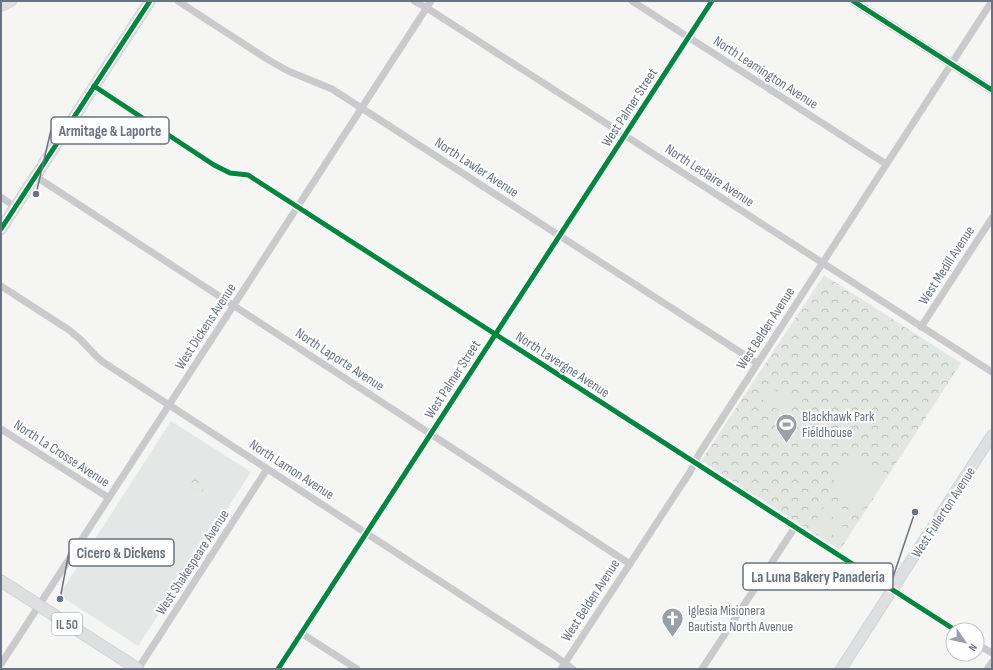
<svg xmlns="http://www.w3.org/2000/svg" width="993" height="670" font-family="'Sofia Sans Condensed',sans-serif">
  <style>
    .built { fill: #e5e7e7 }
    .park { fill: url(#park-crowns) }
    .garden { fill: #e3e7e2 }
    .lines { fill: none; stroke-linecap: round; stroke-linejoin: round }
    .secondary-casing { stroke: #d2d3d3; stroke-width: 12 }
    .primary-casing { stroke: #d2d3d4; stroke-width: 13 }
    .minor { stroke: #cacacc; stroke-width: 7 }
    .tertiary { stroke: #cacacc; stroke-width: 9 }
    .secondary { stroke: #dedfe0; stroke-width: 10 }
    .primary { stroke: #dedfe0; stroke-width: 11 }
    .cycleway-casing { stroke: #fff; stroke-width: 8 }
    .cycleway { stroke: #00873e; stroke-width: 5 }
    .labels { text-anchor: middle; stroke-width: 4; stroke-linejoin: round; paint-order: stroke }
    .shield { fill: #fff; stroke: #959da8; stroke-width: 1 }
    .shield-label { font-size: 13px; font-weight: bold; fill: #687382 }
    .street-label { font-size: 14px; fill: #687382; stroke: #fff }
    .poi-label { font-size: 14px; fill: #687382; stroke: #fff; text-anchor: start }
    .leader { fill: none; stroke: #687382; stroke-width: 1.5 }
    .callout-dot { fill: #687382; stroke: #fff; stroke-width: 1.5 }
    .callout { fill: #fff; stroke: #687382; stroke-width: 1.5 }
    .callout-label { font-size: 15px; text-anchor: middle; font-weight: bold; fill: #687382 }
  </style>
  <defs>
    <pattern id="park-crowns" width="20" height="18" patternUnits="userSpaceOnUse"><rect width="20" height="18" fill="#e3e7e2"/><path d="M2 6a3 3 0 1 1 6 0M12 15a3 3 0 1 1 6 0" fill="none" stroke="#bcc0bd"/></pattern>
  </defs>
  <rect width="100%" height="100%" fill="#f5f5f4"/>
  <path class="built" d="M171,421L251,472L138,646L59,595Z"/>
  <g class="park">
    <path d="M824,275L961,363L840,550L701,461Z"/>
    <path d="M196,474L208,482L199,496L187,488Z"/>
  </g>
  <g class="garden">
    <path d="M768,385L791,401L783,413L760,398Z"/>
    <path d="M852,452L886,474L861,511L828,490Z"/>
    <path d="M829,500L852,515L845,525L822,510Z"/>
    <path d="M821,513L844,528L837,538L814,524Z"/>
  </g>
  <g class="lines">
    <defs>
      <g id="secondary">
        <path d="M1,6L11,1"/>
        <path d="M1,229L150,1"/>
        <path d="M841,669L992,435"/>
      </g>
      <path id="primary" d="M1,581L138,669"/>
    </defs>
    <use href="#secondary" class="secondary-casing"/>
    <use href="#primary" class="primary-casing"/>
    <g class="minor">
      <path d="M178,1L267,59L288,71L332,89L757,363"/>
      <path d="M414,1L427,8L992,372"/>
      <path d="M632,1L886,164"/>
      <path d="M94,86L214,165L230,173L248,175L955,630"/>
      <path d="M35,176L630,564"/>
      <path d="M1,197L15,207"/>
      <path d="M1,286L69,330L80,339L96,356L103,362L555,656L573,669"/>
      <path d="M921,327L992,218"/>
      <path d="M1,429L109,498"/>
      <path d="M301,633L357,669"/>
      <path d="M977,644L992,653"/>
      <path d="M1,664L431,1"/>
      <path d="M138,669L267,469"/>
      <path d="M278,669L712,1"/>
      <path d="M561,669L690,472L699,454L992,1"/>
      <path d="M702,669L795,527"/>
      <path d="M987,669L992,662"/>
    </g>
    <path class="tertiary" d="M853,1L992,90"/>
    <use href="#secondary" class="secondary"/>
    <use href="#primary" class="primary"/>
    <defs>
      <g id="cycleway">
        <path d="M853,1L992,90"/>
        <path d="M94,86L214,165L230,173L248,175L955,630"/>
        <path d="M1,229L150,1"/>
        <path d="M278,669L712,1"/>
      </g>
    </defs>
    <use href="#cycleway" class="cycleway-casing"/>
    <use href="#cycleway" class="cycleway"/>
  </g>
  <defs>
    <symbol id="stadium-pin" viewBox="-11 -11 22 30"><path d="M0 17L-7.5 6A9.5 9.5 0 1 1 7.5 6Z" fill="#99a0aa" stroke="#fff"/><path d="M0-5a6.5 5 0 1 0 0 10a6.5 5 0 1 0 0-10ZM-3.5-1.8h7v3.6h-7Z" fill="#fff"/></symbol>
    <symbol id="church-pin" viewBox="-11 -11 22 30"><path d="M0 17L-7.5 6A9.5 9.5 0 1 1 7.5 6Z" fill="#99a0aa" stroke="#fff"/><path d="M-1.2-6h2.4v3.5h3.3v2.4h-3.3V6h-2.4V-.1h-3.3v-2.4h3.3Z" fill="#fff"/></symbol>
  </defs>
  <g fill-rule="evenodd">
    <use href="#stadium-pin" x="774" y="412" width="25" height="34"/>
    <use href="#church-pin" x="660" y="606" width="25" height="34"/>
  </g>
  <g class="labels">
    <rect class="shield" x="52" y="613" width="30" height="22" rx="3"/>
    <g class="shield-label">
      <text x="67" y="629">IL 50</text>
    </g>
    <g class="street-label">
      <text transform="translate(766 72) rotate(33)" y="5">North Leamington Avenue</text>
      <text transform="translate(629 107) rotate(-57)" y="5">West Palmer Street</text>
      <text transform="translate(477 167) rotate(33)" y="5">North Lawler Avenue</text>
      <text transform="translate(710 175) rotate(33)" y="5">North Leclaire Avenue</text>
      <text transform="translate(946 265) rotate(-57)" y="5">West Medill Avenue</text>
      <text transform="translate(205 326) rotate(-57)" y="5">West Dickens Avenue</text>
      <text transform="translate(765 328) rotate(-57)" y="5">West Belden Avenue</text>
      <text transform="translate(340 359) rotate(33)" y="5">North Laporte Avenue</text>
      <text transform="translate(563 364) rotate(33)" y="5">North Lavergne Avenue</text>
      <text transform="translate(452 379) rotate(-57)" y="5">West Palmer Street</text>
      <text transform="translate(62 453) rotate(33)" y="5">North La Crosse Avenue</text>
      <text transform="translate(292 469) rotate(33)" y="5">North Lamon Avenue</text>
      <text transform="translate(943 512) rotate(-57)" y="5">West Fullerton Avenue</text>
      <text transform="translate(192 562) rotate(-57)" y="5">West Shakespeare Avenue</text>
      <text transform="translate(590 600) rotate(-57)" y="5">West Belden Avenue</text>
    </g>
    <g class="poi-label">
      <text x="802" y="421">Blackhawk Park<tspan x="802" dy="16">Fieldhouse</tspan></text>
      <text x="688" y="615">Iglesia Misionera<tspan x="688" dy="16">Bautista North Avenue</tspan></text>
    </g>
  </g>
  <path class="leader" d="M36 194L51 130M60 599L69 552M915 512L893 577"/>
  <g class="callout-dot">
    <circle cx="36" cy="194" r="4"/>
    <circle cx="60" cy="599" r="4"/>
    <circle cx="915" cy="512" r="4"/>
  </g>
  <g class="callout">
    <rect x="51" y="117" width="118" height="27" rx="4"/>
    <rect x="69" y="539" width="105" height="27" rx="4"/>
    <rect x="743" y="563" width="150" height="27" rx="4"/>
  </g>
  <g class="callout-label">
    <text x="110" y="136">Armitage &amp; Laporte</text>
    <text x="121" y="558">Cicero &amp; Dickens</text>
    <text x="818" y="582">La Luna Bakery Panaderia</text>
  </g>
  <rect width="993" height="670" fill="none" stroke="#687382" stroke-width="4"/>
  <g transform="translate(965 642) rotate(124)"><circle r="19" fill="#ffffff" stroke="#c3c7cd"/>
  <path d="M0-3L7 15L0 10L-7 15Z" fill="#99a0aa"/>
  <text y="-6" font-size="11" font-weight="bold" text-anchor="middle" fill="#687382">N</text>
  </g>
</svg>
